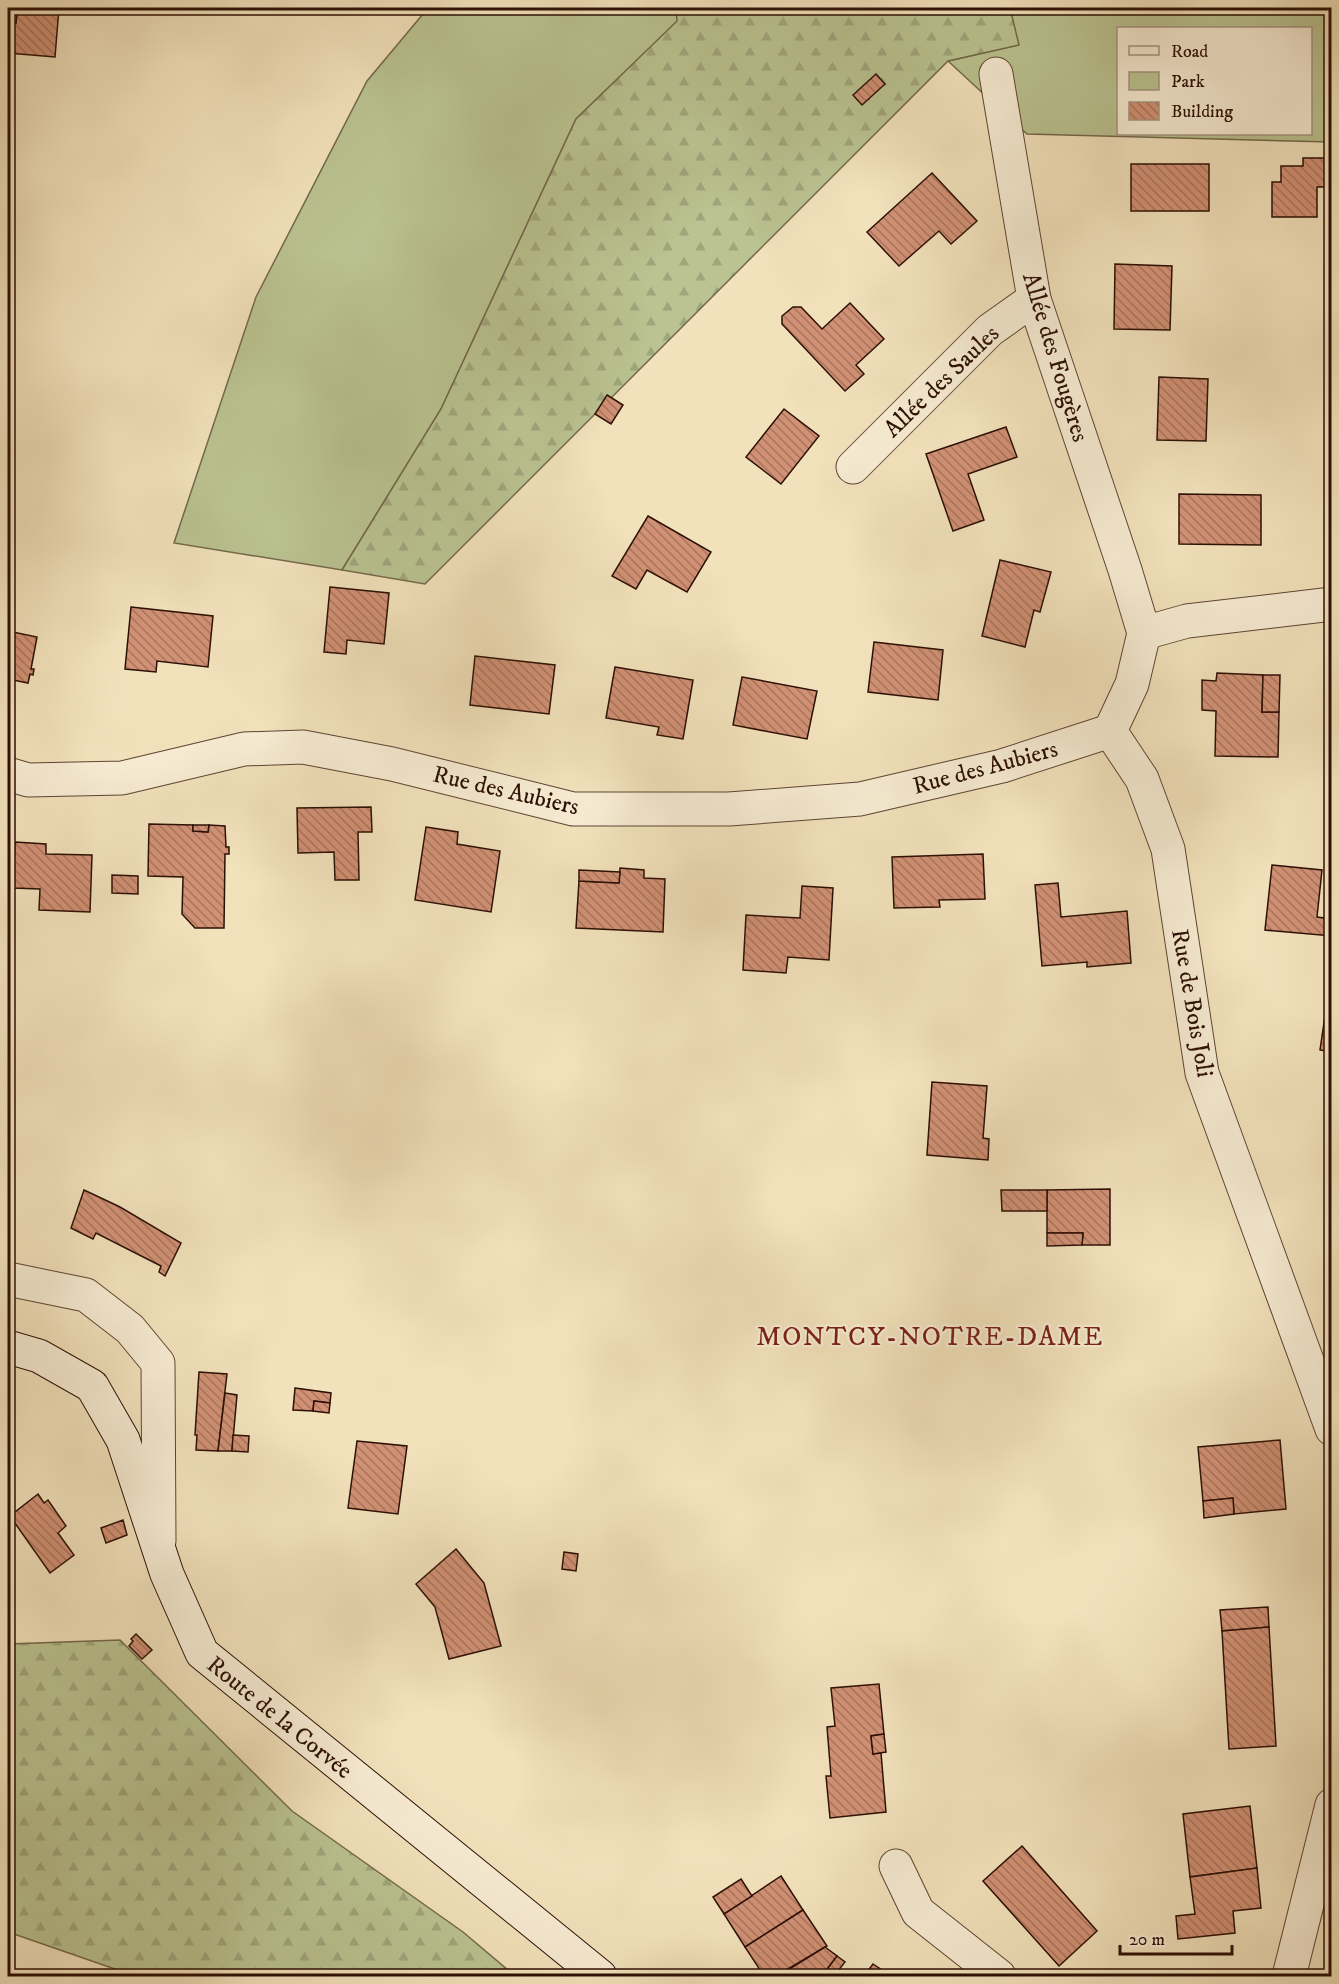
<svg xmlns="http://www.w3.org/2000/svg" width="1339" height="1984" font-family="'IM FELL DW Pica',serif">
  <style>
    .green { fill: #bac391; stroke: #73694b; stroke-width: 1.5; fill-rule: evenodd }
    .forest { fill: url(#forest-firs); stroke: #73694b; stroke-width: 1.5 }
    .water { fill: url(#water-ripples); stroke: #6f7969; stroke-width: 1.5 }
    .building { fill: url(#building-back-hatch); stroke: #2c0f05; stroke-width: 1.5 }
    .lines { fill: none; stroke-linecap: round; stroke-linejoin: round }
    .street-casing { stroke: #5e4433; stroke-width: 35 }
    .secondary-casing { stroke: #2c0f05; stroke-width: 35 }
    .street { stroke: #f7ecd3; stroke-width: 33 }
    .secondary { stroke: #f7ecd3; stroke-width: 33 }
    .labels { text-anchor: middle; stroke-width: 4.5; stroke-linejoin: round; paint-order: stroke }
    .street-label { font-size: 24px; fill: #2c0f05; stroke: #f7ecd3 }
    .quarter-label { font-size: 27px; letter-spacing: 1.5px; fill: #7a1f14; stroke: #f7ecd3 }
  </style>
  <defs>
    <pattern id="forest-firs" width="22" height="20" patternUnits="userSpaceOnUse" patternTransform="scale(1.5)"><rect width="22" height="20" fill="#bac391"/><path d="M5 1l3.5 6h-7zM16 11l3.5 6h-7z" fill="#a0a67c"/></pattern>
    <pattern id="water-ripples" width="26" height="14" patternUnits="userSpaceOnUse" patternTransform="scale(1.5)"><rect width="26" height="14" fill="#9cbfab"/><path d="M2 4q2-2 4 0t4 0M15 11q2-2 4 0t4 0" fill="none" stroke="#87a392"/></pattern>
    <pattern id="building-back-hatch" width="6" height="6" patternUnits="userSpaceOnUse" patternTransform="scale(1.5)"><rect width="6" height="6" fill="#d19175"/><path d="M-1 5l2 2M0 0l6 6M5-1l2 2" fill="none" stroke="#aa755e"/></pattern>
  </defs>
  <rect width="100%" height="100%" fill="#f2e2bc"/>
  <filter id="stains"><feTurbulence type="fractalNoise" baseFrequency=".00333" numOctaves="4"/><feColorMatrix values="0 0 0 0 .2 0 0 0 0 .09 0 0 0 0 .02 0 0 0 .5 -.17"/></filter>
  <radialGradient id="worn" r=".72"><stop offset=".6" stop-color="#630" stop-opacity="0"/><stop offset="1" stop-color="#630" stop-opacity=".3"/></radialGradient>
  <g class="green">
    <path d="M428,8H676L678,21L576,119L441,409L342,570L174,543L256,297L367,81Z"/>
    <path d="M1010,8H1331V142L1027,134L948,61L1018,45ZM1118,28H1310V134H1118Z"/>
  </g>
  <g class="forest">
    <path d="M676,8H1010L1019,45L948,61L425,584L342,570L441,409L576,119L677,21Z"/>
    <path d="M120,1640L292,1811L463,1932L515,1976H135L8,1932V1644Z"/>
  </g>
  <path class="water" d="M1039,8H1128L1125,10L1052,12Z"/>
  <g class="building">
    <path d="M17,8H59L55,57L8,53V22L16,23Z"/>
    <path d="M8,13L17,14L16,23L8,22Z"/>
    <path d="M876,74L885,84L862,105L853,95Z"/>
    <path d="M1303,158H1332V187H1317V217H1272V182H1281V166H1303Z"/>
    <rect x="1131" y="164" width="78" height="47"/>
    <path d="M932,173L977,221L951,244L939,231L899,266L867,232Z"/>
    <path d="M1115,264L1172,266L1170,330L1114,329Z"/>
    <path d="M850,303L884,339L856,365L864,374L845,391L782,324V316L793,307H801L822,329Z"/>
    <path d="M1159,377L1208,379L1206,441L1157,440Z"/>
    <path d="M607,395L623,405L611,424L595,414Z"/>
    <path d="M784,409L819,436L781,484L746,457Z"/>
    <path d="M1006,427L1017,457L968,474L984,520L953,531L926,454Z"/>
    <path d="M1179,494L1261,495V545L1179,544Z"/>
    <path d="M648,516L711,552L687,592L647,570L636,589L612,576Z"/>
    <path d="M1000,560L1051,572L1040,612L1034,610L1025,647L982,636Z"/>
    <path d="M330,587L389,593L384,644L347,640L346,654L324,652Z"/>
    <path d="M131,607L213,616L208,667L157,661L156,672L125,669Z"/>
    <path d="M8,631L37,637L31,669H34L33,675L30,674L28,683L8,679Z"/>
    <path d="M874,642L943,650L938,700L868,692Z"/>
    <path d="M475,656L555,665L549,714L470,705Z"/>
    <path d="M615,667L693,680L683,739L657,735L659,727L606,718Z"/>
    <path d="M1217,673L1263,675L1262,712H1279L1278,757L1215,756L1216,711L1202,710V680L1216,681Z"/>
    <path d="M1263,675H1280L1279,712H1262Z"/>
    <path d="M742,677L817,691L807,739L733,725Z"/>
    <path d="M371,807L372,832H358L359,880H335L334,852L298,853L297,808Z"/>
    <path d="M149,824L193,825V831L208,832L209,825L225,826L226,847H229V854H225L224,928H195L182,914L183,877L148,876Z"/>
    <path d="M193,825H209L208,832L193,831Z"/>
    <path d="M426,827L458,832L457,844L500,851L491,912L415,900Z"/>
    <path d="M15,842L46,844V854L92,855L90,912L39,910L40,889L13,888L14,873H9L10,863H14Z"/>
    <path d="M983,854L985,899L939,900L940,907L894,908L892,857Z"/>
    <path d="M1272,865L1322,870L1317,917L1332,919V936L1265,930Z"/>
    <path d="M620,868L644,870V878L665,879L663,932L576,928L579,881L619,883Z"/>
    <path d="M579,870L620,872L619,883L579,881Z"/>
    <path d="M112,875L138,876V894L112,893Z"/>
    <path d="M1058,883L1061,917L1127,911L1131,963L1087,967V962L1042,966L1035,885Z"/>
    <path d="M802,886L833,888L829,960L788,957L786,973L743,970L746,915L800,918Z"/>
    <path d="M1331,975H1332V1052L1320,1050Z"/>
    <path d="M932,1082L987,1086L983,1138L989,1139L988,1160L927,1155Z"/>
    <path d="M1110,1189V1245H1082L1083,1233H1047V1190Z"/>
    <path d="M84,1190L120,1207L181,1243L165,1276L159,1272L161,1266L96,1233L93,1239L71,1228Z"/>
    <path d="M1001,1190H1047V1211H1002Z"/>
    <path d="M1047,1233H1083L1082,1245L1047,1246Z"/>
    <path d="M199,1372L227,1374L218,1451L196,1450L197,1435H195Z"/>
    <path d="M295,1388L331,1393L330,1403L314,1401L313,1411L293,1410Z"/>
    <path d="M225,1393L237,1395L232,1451H218Z"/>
    <path d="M314,1401L330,1403L329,1413L313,1411Z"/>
    <path d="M233,1435L249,1436L248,1452L232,1451Z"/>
    <path d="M1280,1440L1286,1509L1234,1514L1233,1498L1203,1501L1198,1447Z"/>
    <path d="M357,1441L407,1446L398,1514L348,1508Z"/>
    <path d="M38,1494L44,1503L48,1500L66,1526L58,1533L74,1555L50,1573L10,1516Z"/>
    <path d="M1233,1498L1234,1514L1204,1518L1203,1501Z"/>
    <path d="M123,1520L127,1535L106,1543L101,1528Z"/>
    <path d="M456,1549L484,1583L501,1646L449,1659L435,1607L416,1584Z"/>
    <path d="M564,1552L578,1554L576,1571L562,1569Z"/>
    <path d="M1268,1607L1269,1627L1222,1631L1220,1610Z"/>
    <path d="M1269,1627L1276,1746L1229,1749L1222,1631Z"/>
    <path d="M136,1634L152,1650L142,1659L129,1646L133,1641L131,1639Z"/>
    <path d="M879,1684L884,1734L871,1736L873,1754L881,1753L886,1812L830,1818L826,1776H831L827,1727L835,1726L831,1688Z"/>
    <path d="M884,1734L886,1752L873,1754L871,1736Z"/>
    <path d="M1250,1806L1257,1868L1190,1877L1183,1814Z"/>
    <path d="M1022,1846L1097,1931L1059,1966L983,1881Z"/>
    <path d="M1257,1868L1261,1908L1233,1911L1235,1933L1178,1939L1176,1916L1195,1914L1190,1877Z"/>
    <path d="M781,1876L803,1910L745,1947L724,1914Z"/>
    <path d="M741,1879L752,1896L724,1914L713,1897Z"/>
    <path d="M803,1910L827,1946L776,1976H764L745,1947Z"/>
    <path d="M825,1947L837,1956L822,1976H818L812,1971L808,1976H778Z"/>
    <path d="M837,1956L845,1962L834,1976H822Z"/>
    <path d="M873,1964L891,1976H864Z"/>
  </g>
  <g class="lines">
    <defs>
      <g id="street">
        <path d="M996,74L1034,299L1125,570L1144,633L1132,684L1110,731L1142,779L1168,849L1202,1073L1332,1429"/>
        <path d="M853,467L990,330L1034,299"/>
        <path d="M1144,633L1187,621L1332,604"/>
        <path d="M8,774L28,780L122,778L244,749L303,747L392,764L573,809H729L860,799L1002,766L1110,731"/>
        <path d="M8,1279L86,1295L130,1329L158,1363L159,1541"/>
        <path d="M896,1866L918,1912L999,1976"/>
        <path d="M1289,1976L1332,1805"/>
      </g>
      <path id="secondary" d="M8,1347L39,1356L92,1386L123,1440L167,1574L202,1653L600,1976"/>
    </defs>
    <use href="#street" class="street-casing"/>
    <use href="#secondary" class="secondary-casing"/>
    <use href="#street" class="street"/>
    <use href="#secondary" class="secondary"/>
  </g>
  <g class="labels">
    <g class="street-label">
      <text transform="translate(1056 357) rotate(73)" y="8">Allée des Fougères</text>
      <text transform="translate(941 381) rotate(-44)" y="8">Allée des Saules</text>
      <text transform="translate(985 767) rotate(-15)" y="8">Rue des Aubiers</text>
      <text transform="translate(506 790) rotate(13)" y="8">Rue des Aubiers</text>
      <text transform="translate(1193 1003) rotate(80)" y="8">Rue de Bois Joli</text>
      <text transform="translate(280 1717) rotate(39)" y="8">Route de la Corvée</text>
    </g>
    <g class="quarter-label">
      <text x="930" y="1345">MONTCY-NOTRE-DAME</text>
    </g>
  </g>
  <rect width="1339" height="1984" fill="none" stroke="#f2e2bc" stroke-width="30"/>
  <rect x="9" y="9" width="1321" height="1966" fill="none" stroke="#2c0f05" stroke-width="3"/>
  <rect x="15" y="15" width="1309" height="1954" fill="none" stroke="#2c0f05" stroke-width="1.5"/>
  <rect x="1117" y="27" width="195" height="108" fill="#f7ecd3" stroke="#a69481" stroke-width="1.5"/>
  <rect x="1129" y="46" width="30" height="9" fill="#f7ecd3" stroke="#a69481" stroke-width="1.5"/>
  <text x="1171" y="57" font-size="18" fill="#2c0f05">Road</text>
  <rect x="1129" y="72" width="30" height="18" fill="#bac391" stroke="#a69481" stroke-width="1.5"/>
  <text x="1171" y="87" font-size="18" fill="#2c0f05">Park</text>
  <rect x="1129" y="102" width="30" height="18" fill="url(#building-back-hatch)" stroke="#a69481" stroke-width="1.5"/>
  <text x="1171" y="117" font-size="18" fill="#2c0f05">Building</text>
  <path d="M1120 1945v9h112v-9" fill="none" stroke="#2c0f05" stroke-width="3"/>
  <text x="1129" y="1945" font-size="18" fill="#2c0f05" stroke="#f7ecd3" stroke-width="4.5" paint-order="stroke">20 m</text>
  <rect width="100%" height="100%" filter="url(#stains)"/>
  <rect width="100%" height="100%" fill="url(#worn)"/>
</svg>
